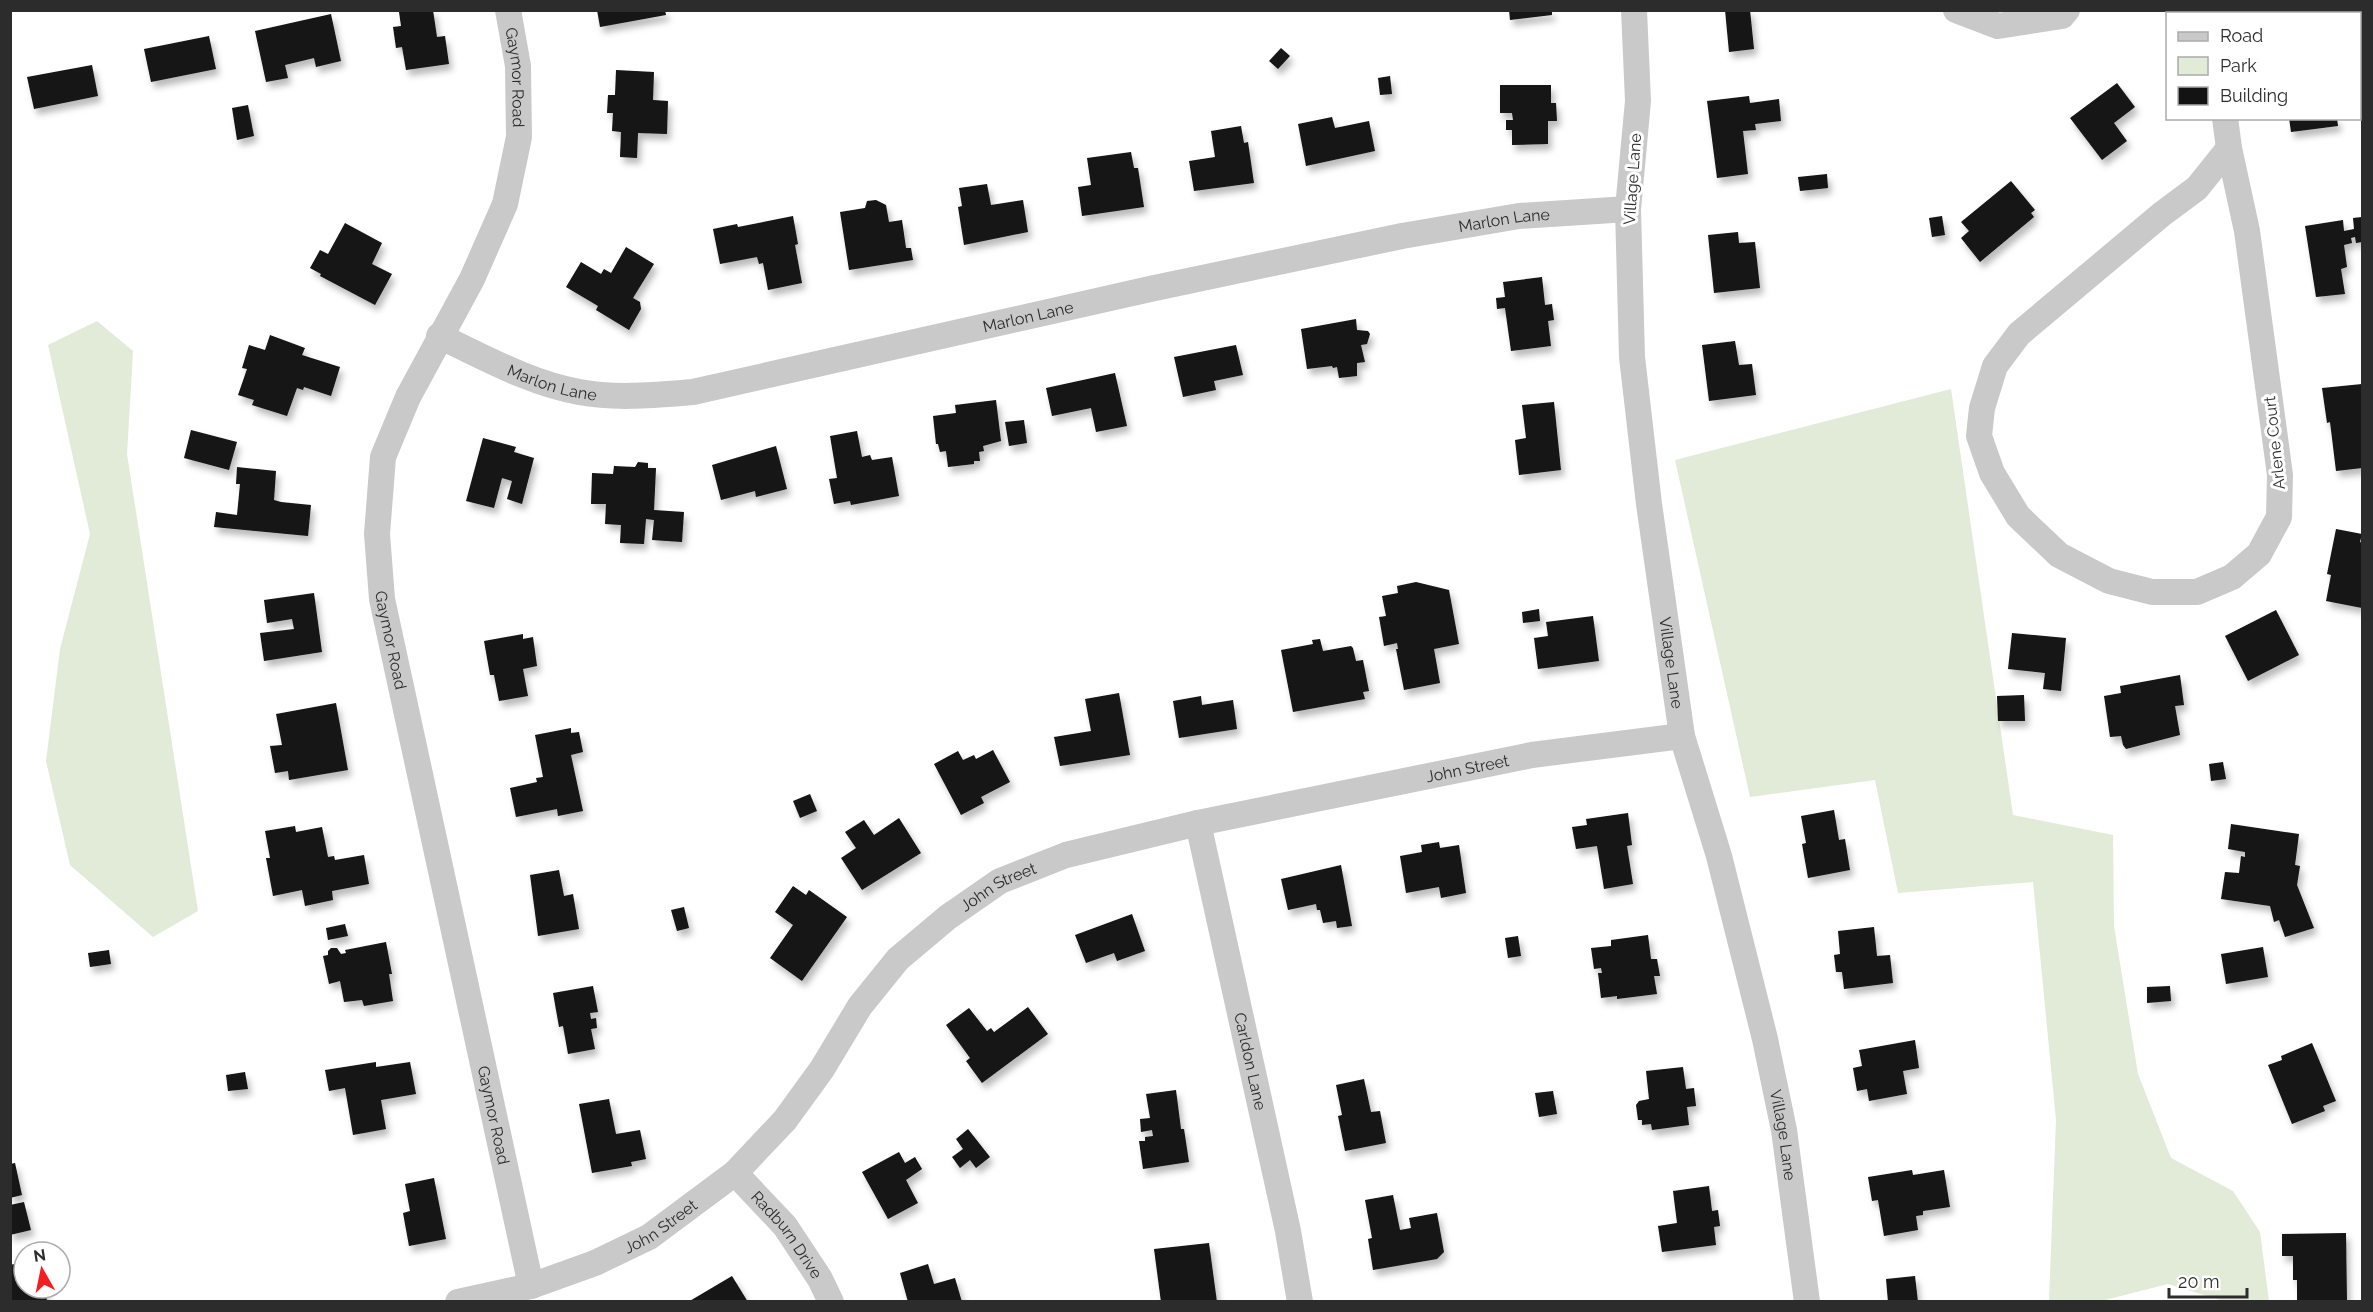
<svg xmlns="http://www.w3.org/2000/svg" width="2373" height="1312" font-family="Raleway,sans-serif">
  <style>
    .green { fill: #e1ebd8 }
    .building { fill: #131313; filter: url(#shadow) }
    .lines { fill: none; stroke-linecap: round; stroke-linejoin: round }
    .minor { stroke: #c9c9c9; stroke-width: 26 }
    .labels { text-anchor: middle; stroke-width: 6; stroke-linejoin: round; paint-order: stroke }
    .street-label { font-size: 16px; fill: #2c2c2c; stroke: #fff }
  </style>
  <defs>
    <filter id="shadow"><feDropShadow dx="3.5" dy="6" stdDeviation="3" flood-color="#0004"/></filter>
  </defs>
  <rect width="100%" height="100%" fill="#fff"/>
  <g class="green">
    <path d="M97,321L133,351L127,454L198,911L153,937L70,865L46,761L60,649L90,534L48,345Z"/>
    <path d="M1951,389L2013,815L2113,835L2114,926L2138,1074L2171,1158L2233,1191L2260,1232L2269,1301H2224L2168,1284L2101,1301H2049L2056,1120L2033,882L1898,893L1875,780L1750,797L1675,460Z"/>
  </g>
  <g class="building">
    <path d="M406,10H433L437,37L445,36L449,64L406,70L402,47L396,48L393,27L401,26L399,12Z"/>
    <path d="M597,10H665L666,15L600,27Z"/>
    <path d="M1509,10H1552V15L1510,20Z"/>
    <path d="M1725,10H1750L1754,49L1729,52Z"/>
    <path d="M331,14L341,61L316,67L314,58L285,65L288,78L266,82L255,31Z"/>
    <path d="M209,36L216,69L151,82L144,49Z"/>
    <path d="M1281,48L1290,56L1278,69L1269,61Z"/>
    <path d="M92,65L98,96L34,109L27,77Z"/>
    <path d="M616,70L654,72L653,100L668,101L667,134L638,133L637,158L620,157L621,132L612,131L613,113H607L608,95H615Z"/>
    <path d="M1390,76L1392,94L1380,95L1378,78Z"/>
    <path d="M2117,83L2135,107L2114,123L2127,141L2102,160L2070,118Z"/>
    <path d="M1500,85H1551V103H1556L1557,121H1548V144L1512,145V130H1506V120H1513L1512,113H1500Z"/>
    <path d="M1749,96L1750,103L1779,99L1781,121L1755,124L1756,130L1743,131L1748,174L1717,178L1707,101Z"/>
    <path d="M248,105L254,136L237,140L232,108Z"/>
    <path d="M1332,117L1335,128L1369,121L1375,151L1306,166L1298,124Z"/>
    <path d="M2289,118H2337L2338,126L2291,132Z"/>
    <path d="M1241,126L1244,143L1248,142L1254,183L1194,191L1189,161L1215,157L1211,131Z"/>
    <path d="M1131,152L1134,168H1138L1144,207L1082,216L1078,187L1091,185L1087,158Z"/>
    <path d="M1827,174L1828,188L1800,191L1798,177Z"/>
    <path d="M2011,181L2035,210L2031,213L2034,217L1980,262L1961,238L1969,231L1961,222Z"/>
    <path d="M987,184L991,205L1023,200L1028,232L964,245L958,207L962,206L959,188Z"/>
    <path d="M876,200L886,205L889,222L902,220L906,248H911L913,260L849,270L840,212L865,208L867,201Z"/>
    <path d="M793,216L798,244L795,245L802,283L768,290L763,263L759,264L757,257L720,264L713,229L737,224L738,227Z"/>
    <path d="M1942,216L1945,235L1932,237L1929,218Z"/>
    <path d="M2362,217V242L2356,243L2355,237L2351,238L2352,243L2344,245L2347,267L2341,269L2345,294L2316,297L2305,226L2343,220L2344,231L2354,229L2353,218Z"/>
    <path d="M345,223L382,243L372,264L392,274L375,305L320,276L321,274L310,268L320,250L328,254Z"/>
    <path d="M1738,232L1739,243L1755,242L1760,288L1714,293L1708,235Z"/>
    <path d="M626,247L654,264L633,298L640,302L641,309L629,330L596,310L598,306L566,287L581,262L601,274L604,269L611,273Z"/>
    <path d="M1542,277L1545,305L1552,304L1554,320L1548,321L1551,346L1511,351L1505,308L1497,309L1496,298L1505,297L1503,282Z"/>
    <path d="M1356,319L1357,330L1368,331L1370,334L1367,344L1361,345L1365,362L1357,363V376L1339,378L1337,367L1333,368L1332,366L1307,369L1301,329Z"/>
    <path d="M270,335L305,348L302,355L340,367L331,396L304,387L303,390L297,388L287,416L252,405L254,400L238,395L247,369L242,368L249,345L265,350Z"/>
    <path d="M1735,341L1739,365L1752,364L1756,395L1709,401L1702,345Z"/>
    <path d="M1236,345L1243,375L1214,381L1216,390L1183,397L1174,357Z"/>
    <path d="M1115,373L1127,426L1096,432L1091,408L1052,416L1046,388Z"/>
    <path d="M2362,384V468L2336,471L2330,422L2327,423L2322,388Z"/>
    <path d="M996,400L1001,441L983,446L984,451L979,452L980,461H974V464L948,467L946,451L940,452L938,444H936L933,416L956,413L955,405Z"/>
    <path d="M1554,402L1561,470L1519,475L1515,440L1526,438L1522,405Z"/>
    <path d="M1024,420L1027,443L1009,446L1005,422Z"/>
    <path d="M191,430L237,442L229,470L184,458Z"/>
    <path d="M857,431L862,457L870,455L872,460L892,457L899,496L851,505L850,501L834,504L829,479L837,478L830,436Z"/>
    <path d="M483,438L516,447L514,452L534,458L522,504L507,499L512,481L502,478L494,508L466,501Z"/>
    <path d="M776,446L787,489L756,497L755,491L721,500L712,465Z"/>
    <path d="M638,462L648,463V468H656L654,510L684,512L682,542L652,540L654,520L646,519L644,544L620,543L621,525L605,524L606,504H591L592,473L613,474L614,466L635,467Z"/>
    <path d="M237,467L276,471L274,500L281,502L311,505L308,536L214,527L216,512L237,515L240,484H236Z"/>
    <path d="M2336,529L2362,534L2360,542L2362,543V608L2326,601L2331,575L2327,574Z"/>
    <path d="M1416,582L1449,590L1459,644L1434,649L1440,683L1404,690L1396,649H1398L1397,643L1384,646L1379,617L1386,616L1382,596L1398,593L1397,586Z"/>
    <path d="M314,593L322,652L264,661L260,633L294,629L292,619L267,623L264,600Z"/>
    <path d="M1539,609L1540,621L1523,623L1522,612Z"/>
    <path d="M2276,610L2299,655L2248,681L2225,636Z"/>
    <path d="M1593,616L1599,661L1538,669L1534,638L1548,636L1546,622Z"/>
    <path d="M2012,633L2066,638L2061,691L2043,689L2045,673L2008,669Z"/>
    <path d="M523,634V639L533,637L537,666L523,669L528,696L499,701L494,675H490L484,641Z"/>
    <path d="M1320,639L1323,651L1351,646L1353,648L1356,661L1363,660L1369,691L1363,692L1365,699L1293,712L1281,650L1313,644L1312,640Z"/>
    <path d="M2180,675L2184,705L2175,706L2180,735L2126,749L2123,745L2121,736L2110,737L2104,696L2121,693L2120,686Z"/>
    <path d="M1119,693L1130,755L1060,766L1054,737L1091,731L1085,699Z"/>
    <path d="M2024,695L2025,721H1998L1997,696Z"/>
    <path d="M1201,696L1202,705L1233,700L1237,729L1179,738L1173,701Z"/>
    <path d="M336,703L348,770L289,780L288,771L275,773L270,746L282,745L276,714Z"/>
    <path d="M571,728V733L579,732L583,752L571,755L583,811L558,816L557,809L516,817L510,788L537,782L536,778L543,777L535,735Z"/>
    <path d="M993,750L1010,782L981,797L984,803L961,815L934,764L958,751L963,760L974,755L976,759Z"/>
    <path d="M2223,762L2226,779L2211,781L2209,764Z"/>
    <path d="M810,794L817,811L800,818L793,801Z"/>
    <path d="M1834,810L1839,840L1845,839L1850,870L1808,878L1802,844L1806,843L1801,816Z"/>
    <path d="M1628,813L1632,845L1627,846L1633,884L1604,889L1597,846L1576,849L1572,827L1587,825L1586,819Z"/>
    <path d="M899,818L921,853L862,890L841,858L856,848L845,832L864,820L874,835Z"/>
    <path d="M2231,824L2299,834L2295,865L2300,866L2297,885L2314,928L2285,937L2279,920L2274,922L2270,906L2221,899L2225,872L2239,873L2241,856L2245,857V852L2228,849Z"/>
    <path d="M295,826L296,832L322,827L328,857L334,856L335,860L364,855L369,884L332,891L333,900L305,906L302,890L273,896L266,858H270L265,831Z"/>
    <path d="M1439,842L1440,848L1459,845L1466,893L1441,898L1439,887L1406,893L1400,856L1422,852L1421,845Z"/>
    <path d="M1341,865L1352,926L1337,928L1336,921L1323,923L1320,910H1317L1316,904L1288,910L1281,879Z"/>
    <path d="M559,870L564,896L573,894L579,929L538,936L530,875Z"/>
    <path d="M793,886L806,895L809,890L847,917L802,981L770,958L793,925L775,912Z"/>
    <path d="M684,907L689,928L677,931L671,910Z"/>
    <path d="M1132,914L1145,951L1117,961L1114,953L1086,963L1075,935Z"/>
    <path d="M345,924L348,936L328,940L326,928Z"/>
    <path d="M1874,927L1877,956L1890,955L1893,983L1844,989L1842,972H1836L1834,955L1840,954L1838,931Z"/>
    <path d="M1648,935L1651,959H1657L1660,976H1654L1657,994L1617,999V996L1601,998L1598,973H1602L1601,968L1594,969L1591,948L1611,946V940Z"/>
    <path d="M1518,936L1521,956L1508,958L1505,938Z"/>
    <path d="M386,942L392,974H389L393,1001L364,1006L362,1000L344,1002L340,981L329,984L323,956L328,955V951L331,948H337L341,954L346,953L345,950Z"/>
    <path d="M2263,947L2268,977L2226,984L2221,954Z"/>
    <path d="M109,950L111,964L90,967L88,953Z"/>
    <path d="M593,986L598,1012L590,1013L591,1019L596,1018L597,1028L591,1029L595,1049L568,1054L563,1026L559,1027L553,993Z"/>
    <path d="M2170,986L2171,1001L2147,1003V987Z"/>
    <path d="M1028,1007L1048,1034L982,1083L966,1061L970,1058L946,1025L969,1008L987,1031L991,1028L994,1032Z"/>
    <path d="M1915,1040L1919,1068L1903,1071L1907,1094L1869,1101L1867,1089L1857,1091L1853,1068L1862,1066L1859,1050Z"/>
    <path d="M2312,1043L2336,1101L2323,1106L2325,1111L2292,1124L2268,1065L2282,1060L2281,1056Z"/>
    <path d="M376,1062V1067L410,1062L416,1094L381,1100L386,1129L353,1135L345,1088L329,1091L325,1070Z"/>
    <path d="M1683,1067L1686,1089L1694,1088L1696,1106L1687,1107L1689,1125L1652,1130L1651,1124L1642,1125V1120H1638L1636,1105L1639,1101L1649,1099L1646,1071Z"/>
    <path d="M245,1072L248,1089L228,1091L226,1075Z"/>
    <path d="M1364,1079L1371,1112L1380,1111L1386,1143L1345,1151L1338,1116L1342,1115L1336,1085Z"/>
    <path d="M1176,1090L1181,1129H1184L1189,1162L1143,1169L1139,1141H1145V1137L1153,1136L1152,1130L1141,1132L1140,1119L1150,1118L1146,1094Z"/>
    <path d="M1553,1091L1557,1114L1539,1117L1535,1093Z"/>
    <path d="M609,1099L616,1134L640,1130L646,1159L631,1162L632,1166L592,1173L579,1104Z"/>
    <path d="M968,1129L990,1157L976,1168L970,1160L960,1168L952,1157L963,1149L956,1139Z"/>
    <path d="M899,1152L905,1163L915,1157L922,1169L906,1180L918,1203L888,1219L862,1172Z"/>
    <path d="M15,1163L22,1195L10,1198V1164Z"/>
    <path d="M1912,1170L1913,1175L1944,1170L1950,1207L1923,1211V1215L1916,1216L1918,1230L1884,1236L1878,1200L1872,1201L1868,1177Z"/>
    <path d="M434,1178L446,1239L409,1246L403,1213L410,1211L405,1184Z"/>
    <path d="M1709,1186L1712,1211L1718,1210L1720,1226L1714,1227L1716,1245L1662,1252L1658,1226L1677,1223L1673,1191Z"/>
    <path d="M1393,1195L1400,1230L1411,1228L1409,1218L1437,1213L1444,1252L1437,1259L1373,1270L1368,1239L1372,1238L1365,1200Z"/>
    <path d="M24,1202L31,1230L10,1235V1205Z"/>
    <path d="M2346,1233L2347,1302H2297V1280H2293V1256H2282V1234Z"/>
    <path d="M1209,1243L1217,1302H1161L1154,1249Z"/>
    <path d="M23,1262L24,1288H45L47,1301L10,1302V1265Z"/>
    <path d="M928,1264L934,1284L955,1278L962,1302H908L900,1273Z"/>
    <path d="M732,1276L748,1302H688Z"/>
    <path d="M1915,1276L1918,1302H1888L1886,1279Z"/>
  </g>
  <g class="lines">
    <g class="minor">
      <path id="s1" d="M508,10L518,66L519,137L505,204L472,279L408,397L383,457L377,534L382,599L531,1286"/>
      <path id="s2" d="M1634,10L1638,101L1628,209L1632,357L1649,504L1682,736L1719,856L1765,1039L1784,1130L1807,1302"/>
      <path d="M1956,10L1998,26L2062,16L2067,10"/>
      <path d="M2210,10V14"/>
      <path d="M2225,118L2229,148"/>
      <path d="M2229,148L2247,231L2280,475L2279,517L2259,554L2232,577L2197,592H2152L2109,581L2059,555L2018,516L1992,473L1979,436L1982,408L1995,366L2019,334L2162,214L2197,188Z"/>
      <path id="s3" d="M439,336C484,357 529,383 579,392C616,399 655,395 693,392L1150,289L1402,236L1519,216L1628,209"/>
      <path id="s4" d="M1198,823L1288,1231L1300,1302"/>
      <path id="s5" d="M735,1173L785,1226L820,1279L831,1302"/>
      <path id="s6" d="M458,1302L531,1286L595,1263L649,1237L735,1173L785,1120L822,1069L860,1006L898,959L948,917L1000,881L1066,855L1198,823L1532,755L1682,736"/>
    </g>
  </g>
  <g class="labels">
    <g class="street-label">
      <text dy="6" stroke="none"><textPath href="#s1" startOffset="68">Gaymor Road</textPath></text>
      <text transform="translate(1632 179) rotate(-86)" y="6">Village Lane</text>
      <text dy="6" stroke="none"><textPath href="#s3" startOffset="1095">Marlon Lane</textPath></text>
      <text dy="6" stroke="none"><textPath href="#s3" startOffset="609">Marlon Lane</textPath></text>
      <text dy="6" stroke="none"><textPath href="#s3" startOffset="123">Marlon Lane</textPath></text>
      <text transform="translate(2274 443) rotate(-96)" y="6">Arlene Court</text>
      <text dy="6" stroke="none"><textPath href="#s1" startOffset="662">Gaymor Road</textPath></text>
      <text dy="6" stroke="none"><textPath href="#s2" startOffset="656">Village Lane</textPath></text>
      <text dy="6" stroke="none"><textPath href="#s6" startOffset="1190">John Street</textPath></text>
      <text dy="6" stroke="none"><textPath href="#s6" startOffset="704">John Street</textPath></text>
      <text dy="6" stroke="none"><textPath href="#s4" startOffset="244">Carldon Lane</textPath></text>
      <text dy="6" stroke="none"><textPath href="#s1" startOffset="1148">Gaymor Road</textPath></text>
      <text dy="6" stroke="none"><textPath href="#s2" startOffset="1142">Village Lane</textPath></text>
      <text dy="6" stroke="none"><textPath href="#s6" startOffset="218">John Street</textPath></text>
      <text dy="6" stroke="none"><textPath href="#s5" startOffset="81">Radburn Drive</textPath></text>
    </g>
  </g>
  <rect width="2373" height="1312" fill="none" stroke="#2c2c2c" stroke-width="24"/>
  <rect x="2166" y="12" width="195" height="108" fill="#ffffff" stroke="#ababab" stroke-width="1.5"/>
  <rect x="2178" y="32" width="30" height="9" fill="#c9c9c9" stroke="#ababab" stroke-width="1.5"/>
  <text x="2220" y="42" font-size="18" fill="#2c2c2c">Road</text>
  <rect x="2178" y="57" width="30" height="18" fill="#e1ebd8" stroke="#ababab" stroke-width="1.5"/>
  <text x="2220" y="72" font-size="18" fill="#2c2c2c">Park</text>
  <rect x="2178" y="87" width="30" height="18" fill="#131313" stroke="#ababab" stroke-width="1.5"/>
  <text x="2220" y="102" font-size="18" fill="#2c2c2c">Building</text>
  <g transform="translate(42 1270) rotate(351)"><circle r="28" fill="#ffffff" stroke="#ababab" stroke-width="1.5"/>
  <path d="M0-4.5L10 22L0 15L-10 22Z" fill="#f31e22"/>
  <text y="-9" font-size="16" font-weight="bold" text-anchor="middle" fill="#2c2c2c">N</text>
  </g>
  <path d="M2169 1288v9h78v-9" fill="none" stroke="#2c2c2c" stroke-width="3"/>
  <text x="2178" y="1288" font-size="18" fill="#2c2c2c" stroke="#ffffff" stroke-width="4.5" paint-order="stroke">20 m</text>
</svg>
